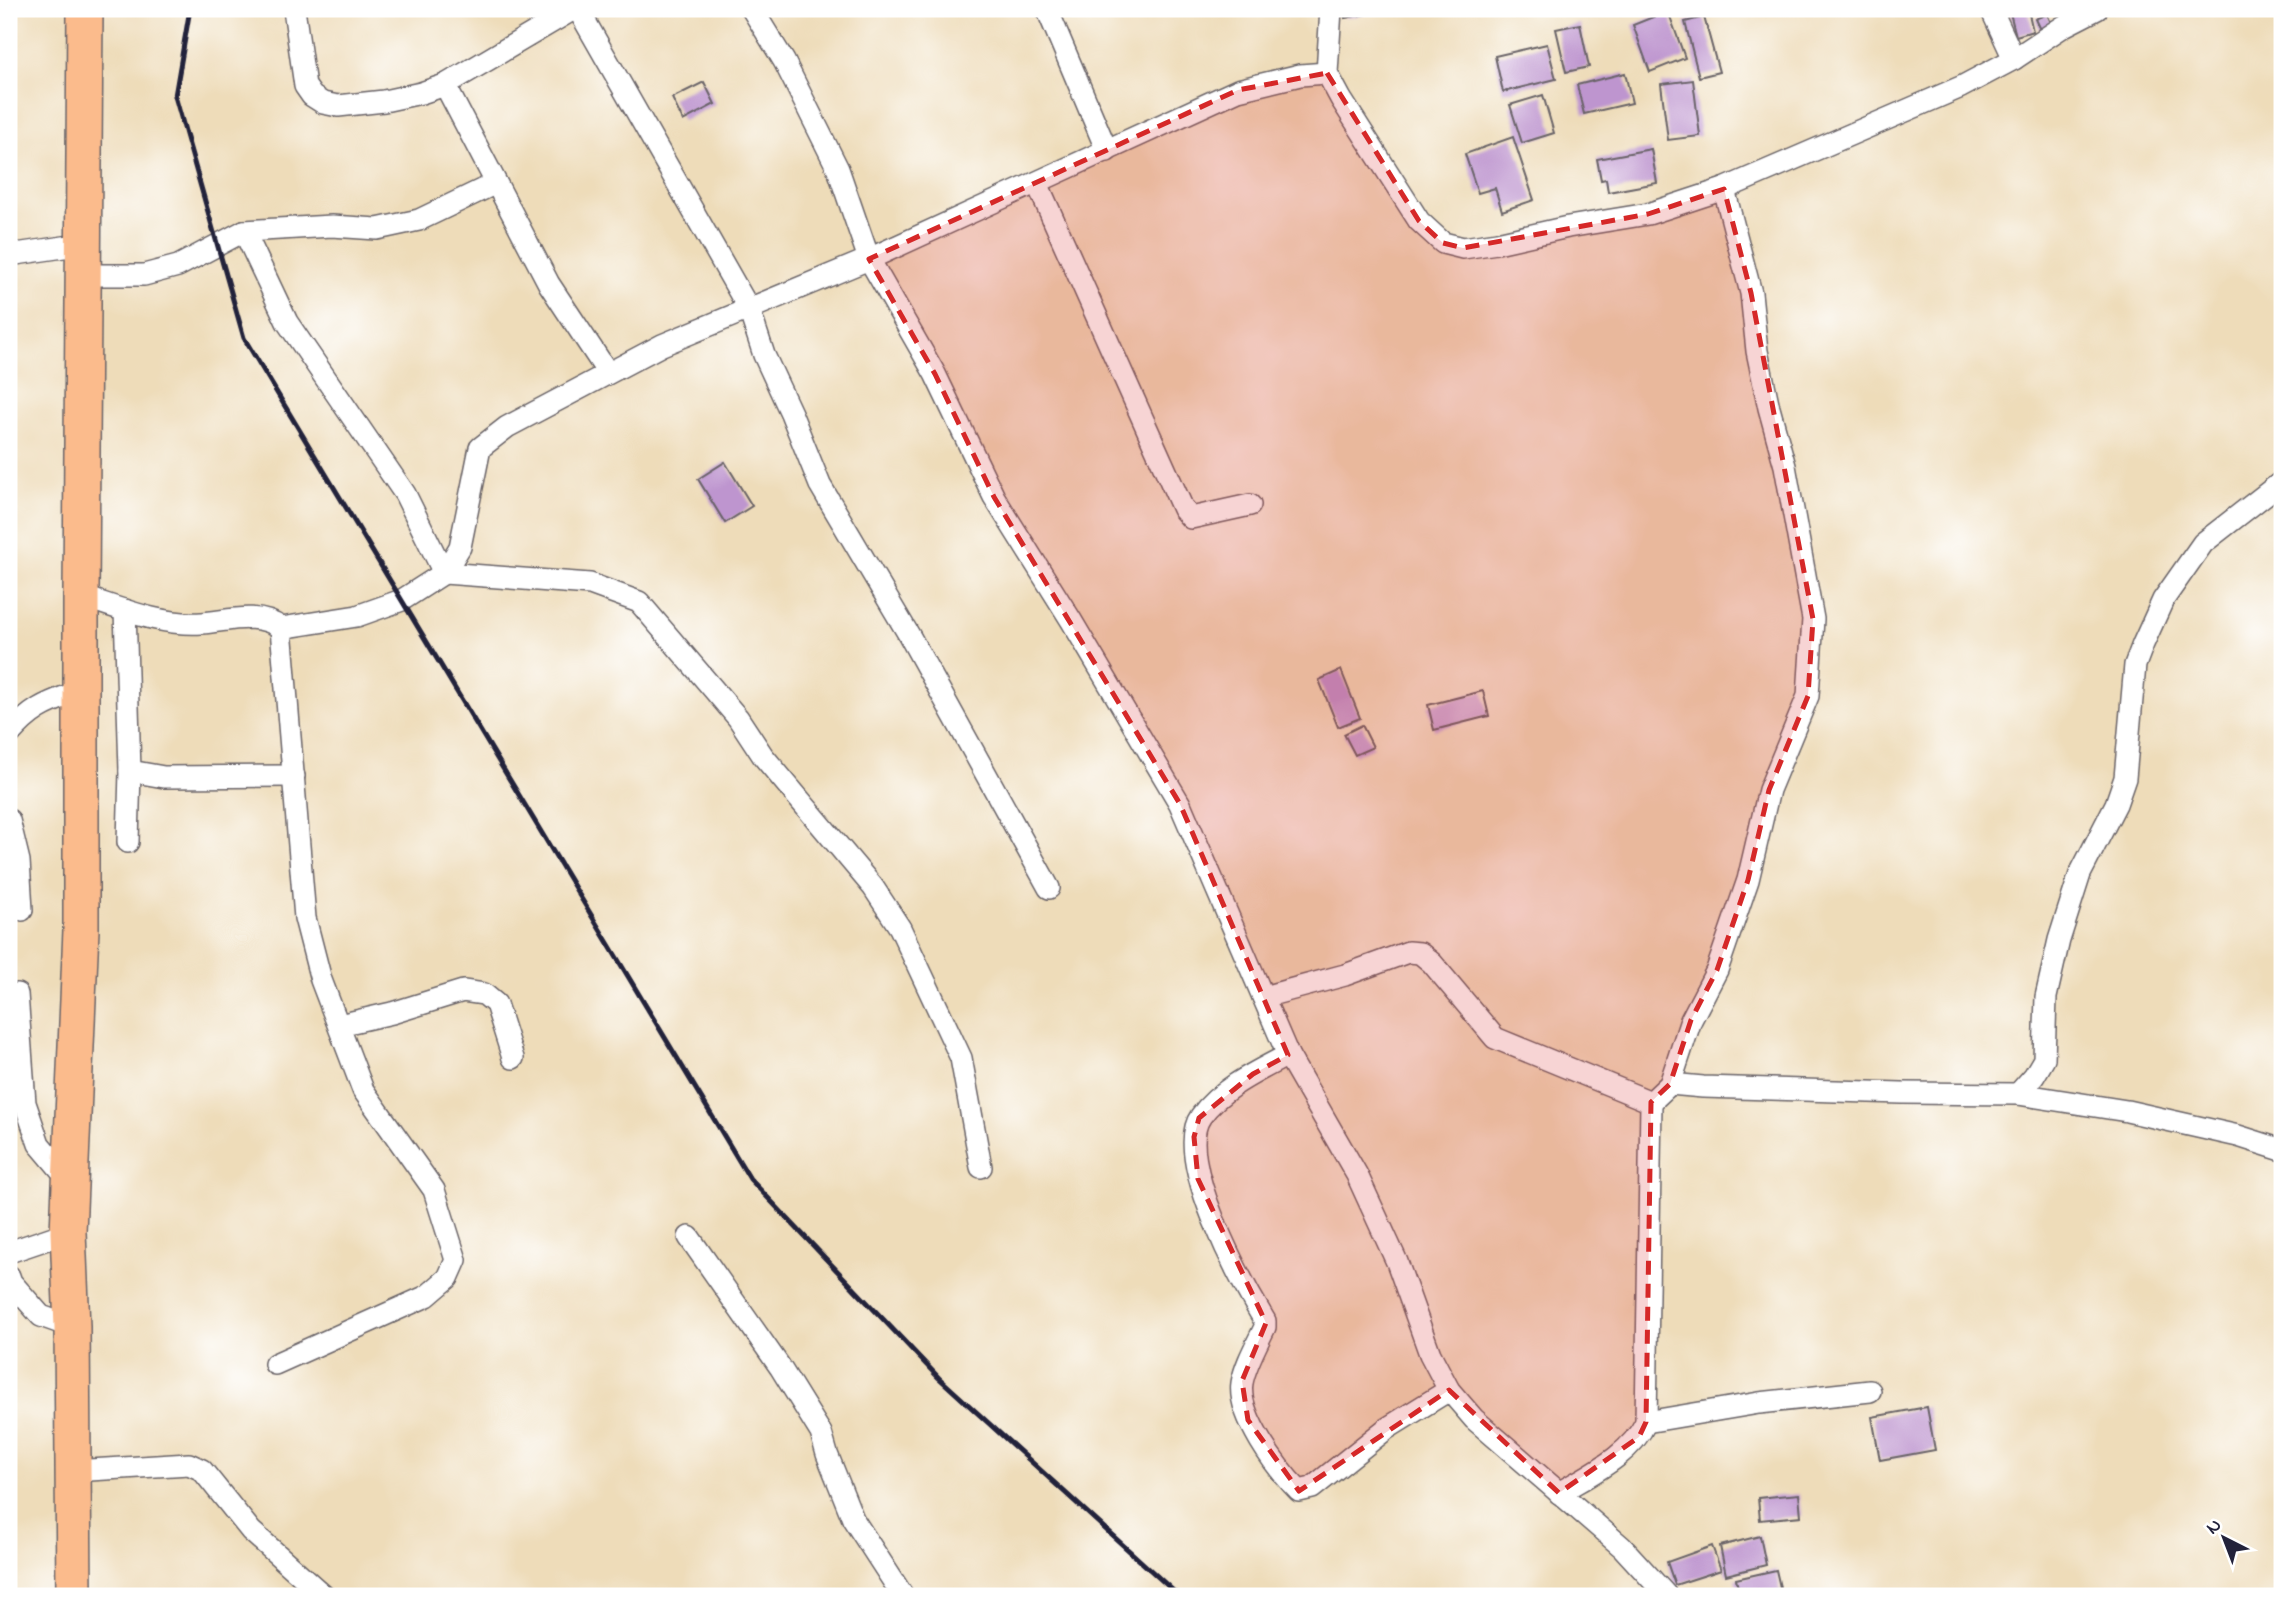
<svg xmlns="http://www.w3.org/2000/svg" width="2291" height="1605" font-family="'Indie Flower',sans-serif">
  <style>
    .building { fill: #be95cf }
    .lines { fill: none; stroke-linecap: round; stroke-linejoin: round }
    .street-casing { stroke: #696367; stroke-width: 24 }
    .primary-casing { stroke: #696367; stroke-width: 38 }
    .street { stroke: #fff; stroke-width: 21 }
    .primary { stroke: #fbbb8c; stroke-width: 35 }
    .rail { stroke: #22223b; stroke-width: 5 }
    .marked { fill: #d62828; fill-opacity: 0.2; stroke: #d62828; stroke-width: 5; stroke-dasharray: 14 9; stroke-linejoin: round }
  </style>
  <rect width="100%" height="100%" fill="#fff"/>
  <filter id="ink" filterUnits="userSpaceOnUse"><feTurbulence type="fractalNoise" baseFrequency=".0143" numOctaves="2"/><feDisplacementMap in="SourceGraphic" scale="14" xChannelSelector="R" yChannelSelector="G"/><feConvolveMatrix kernelMatrix="1 2 1 2 8 2 1 2 1" color-interpolation-filters="sRGB"/></filter>
  <filter id="wash" filterUnits="userSpaceOnUse"><feTurbulence type="fractalNoise" baseFrequency=".00686" numOctaves="4" result="noise"/><feDisplacementMap in="SourceGraphic" scale="28" xChannelSelector="R" yChannelSelector="G"/><feGaussianBlur stdDeviation="1.57" result="paint"/><feColorMatrix in="noise" values="0 0 0 0 0 0 0 0 0 0 0 0 0 0 0 0 0 1.4 0 .05"/><feComposite in="paint" operator="in"/></filter>
  <g filter="url(#wash)">
    <rect width="100%" height="100%" fill="#eedcb9"/>
    <g id="blocks">
      <g class="building">
        <path d="M1343,9H1387V10L1345,18Z"/>
        <path d="M2009,9H2038L2039,12L2029,14L2033,31L2016,36Z"/>
        <path d="M1668,11L1685,58L1650,72L1633,25Z"/>
        <path d="M2047,14L2052,25L2040,30L2035,19Z"/>
        <path d="M1704,17L1719,72L1699,77L1685,22Z"/>
        <path d="M1580,24L1589,67L1566,72L1556,29Z"/>
        <path d="M1547,44L1556,79L1503,92L1495,56Z"/>
        <path d="M1625,73L1632,103L1584,114L1577,85Z"/>
        <path d="M1693,80L1700,136L1668,140L1661,84Z"/>
        <path d="M704,82L715,104L683,121L672,98Z"/>
        <path d="M1543,95L1554,133L1522,143L1510,105Z"/>
        <path d="M1513,137L1534,200L1502,211L1495,188L1478,193L1465,154Z"/>
        <path d="M1651,149L1657,183L1608,192L1606,179L1601,180L1597,159Z"/>
        <path d="M725,462L752,506L725,523L698,479Z"/>
        <path d="M1341,670L1360,718L1338,727L1319,680Z"/>
        <path d="M1483,691L1489,716L1434,730L1428,705Z"/>
        <path d="M1362,725L1373,747L1355,755L1344,734Z"/>
        <path d="M1927,1407L1935,1450L1880,1460L1872,1417Z"/>
        <path d="M1799,1494L1801,1516L1760,1520L1758,1498Z"/>
        <path d="M1760,1536L1766,1565L1726,1575L1720,1546Z"/>
        <path d="M1712,1546L1721,1570L1675,1585L1667,1562Z"/>
        <path d="M1776,1570L1782,1596H1740L1736,1579Z"/>
      </g>
    </g>
  </g>
  <g filter="url(#ink)">
    <use href="#blocks" fill-opacity="0" stroke="#696367" stroke-width="2"/>
    <g class="lines">
      <defs>
        <g id="street">
          <path d="M294,9L305,86L312,96L323,103L338,106L384,101L421,93L445,85L574,9"/>
          <path d="M578,9L749,309L764,355L791,413L820,485L909,635L1049,888"/>
          <path d="M752,9L784,61L838,169L869,259L935,374L994,497L1071,620L1180,804L1288,1055L1357,1175L1397,1262L1430,1354L1449,1390L1474,1419L1622,1547L1667,1596"/>
          <path d="M1047,9L1107,151"/>
          <path d="M1331,9L1327,73L1341,99L1419,221L1443,243L1463,248L1497,243L1568,227L1648,214L1724,189L1961,87L2014,59L2064,26L2097,9"/>
          <path d="M1991,9L2014,59"/>
          <path d="M445,85L549,284L608,373"/>
          <path d="M1037,183L1183,509L1191,518L1250,505"/>
          <path d="M244,231L332,226L377,229L419,220L496,183"/>
          <path d="M9,255L84,244"/>
          <path d="M85,275H144L178,266L244,231L287,322L405,494L444,573L590,584L639,602L738,718L763,756L873,887L900,928L961,1058L981,1167"/>
          <path d="M81,596C119,608 161,626 202,623C228,621 258,611 281,628L305,918L321,980L363,1090L434,1190L456,1260L448,1278L427,1296L275,1364"/>
          <path d="M125,610L130,771L164,777L294,776"/>
          <path d="M281,628L357,616L402,600L444,573L460,547L480,448L507,427L662,345L869,259L1238,90L1300,75L1327,73"/>
          <path d="M9,735C34,706 48,703 82,690"/>
          <path d="M9,820L19,861L22,910"/>
          <path d="M128,842L130,771"/>
          <path d="M17,994L25,1103L39,1144L71,1182"/>
          <path d="M1263,997L1345,975L1408,952L1420,953L1432,963L1495,1038L1651,1102L1670,1084L1691,1020L1717,970L1748,880L1769,790L1808,696L1813,619L1785,466L1769,408L1757,351L1751,293L1724,189"/>
          <path d="M339,1025L392,1013L463,991L484,994L496,1004L513,1058"/>
          <path d="M1288,1055C1258,1071 1221,1088 1201,1116C1172,1156 1242,1283 1265,1321V1327C1257,1344 1245,1365 1242,1383C1237,1415 1277,1469 1299,1491L1312,1488L1386,1429L1449,1390"/>
          <path d="M1670,1084L1703,1087L1902,1093L2018,1094L2127,1111L2238,1136L2282,1150"/>
          <path d="M2018,1094L2034,1076L2044,1059L2046,997L2059,940L2080,874L2116,804L2125,778L2135,665L2143,644L2163,600L2203,543L2280,483"/>
          <path d="M689,1237L780,1367L821,1433L827,1454L853,1519L903,1596"/>
          <path d="M9,1252L68,1232"/>
          <path d="M9,1276L11,1282L41,1316L72,1327"/>
          <path d="M1646,1422L1759,1403L1870,1391"/>
          <path d="M73,1471L189,1464L202,1470L251,1531L324,1596"/>
          <path d="M1559,1493C1590,1474 1630,1456 1646,1422L1651,1102"/>
        </g>
        <path id="primary" d="M74,1596L72,1327L68,1232L81,930V596L85,9"/>
      </defs>
      <use href="#street" class="street-casing"/>
      <use href="#primary" class="primary-casing"/>
      <use href="#street" class="street"/>
      <use href="#primary" class="primary"/>
      <path class="rail" d="M190,9L175,96L244,338L750,1179L939,1378L1179,1596"/>
    </g>
  </g>
  <path class="marked" d="M1327,73L1419,221L1443,243L1463,248L1648,214L1724,189L1751,293L1813,619L1808,696L1769,790L1748,880L1717,970L1691,1020L1670,1084L1651,1102L1646,1422L1639,1437L1559,1493L1449,1390L1299,1491L1248,1420L1242,1381L1266,1323L1198,1179L1194,1137L1199,1118L1253,1074L1288,1055L1180,804L994,497L935,374L869,259L1238,90Z"/>
  <rect width="2291" height="1605" fill="none" stroke="#fff" stroke-width="35"/>
  <g transform="translate(2224 1538) rotate(318)" stroke="#ffffff" stroke-width="5" paint-order="stroke">
  <path d="M0-5L12 26L0 18L-12 26Z" fill="#22223b"/>
  <text y="-10" font-size="19" font-weight="bold" text-anchor="middle" fill="#22223b">N</text>
  </g>
</svg>
